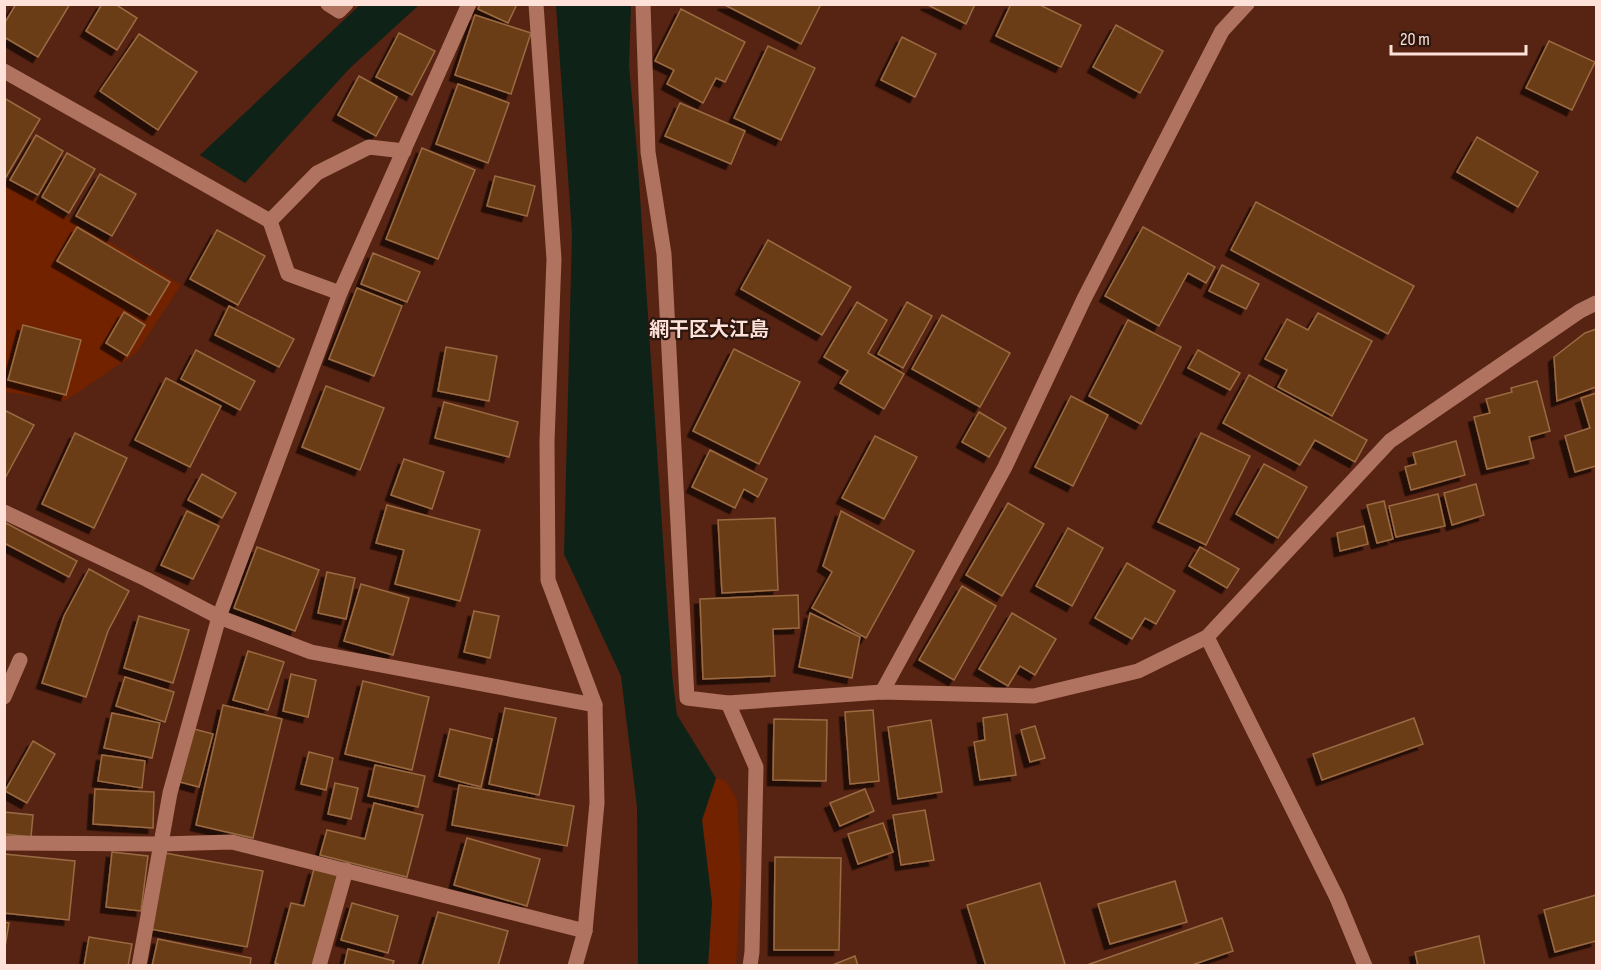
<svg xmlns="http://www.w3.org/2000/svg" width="1601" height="970" font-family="'Sofia Sans Condensed','Noto Sans JP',sans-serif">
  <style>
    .green { fill: #732200 }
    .water { fill: #0e2217 }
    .building { fill: #6a3e16; stroke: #9a6a43; stroke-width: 1.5; filter: url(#shadow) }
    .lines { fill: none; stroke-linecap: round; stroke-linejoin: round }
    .lane { stroke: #af7360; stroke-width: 15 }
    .street { stroke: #af7360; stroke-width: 15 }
    .labels { text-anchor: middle; stroke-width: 4.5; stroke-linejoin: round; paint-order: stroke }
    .quarter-label { font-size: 20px; font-weight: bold; fill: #fee2d9; stroke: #2d160e }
  </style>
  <defs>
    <filter id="shadow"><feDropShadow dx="-5.5" dy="5.5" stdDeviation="0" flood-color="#0009"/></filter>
  </defs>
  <rect width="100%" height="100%" fill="#572312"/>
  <g class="green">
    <path d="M5,180L181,285L136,353L65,401L5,392Z"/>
    <path d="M716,778L726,781L737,800L741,874L736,965H708L712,903L702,820Z"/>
  </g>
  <g class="water">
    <path d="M361,4L419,5L350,68L245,183L200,155Z"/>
    <path d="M556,5H631L629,66L637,152L672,675L677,715L716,778L702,820L712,903L708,965H638L637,807L621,676L564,554L572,234Z"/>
  </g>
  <g class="building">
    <path d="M16,4H70L38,57L4,37V24Z"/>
    <path d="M102,4H115L137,18L117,50L86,31Z"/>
    <path d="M480,4H517L508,23L478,9Z"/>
    <path d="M723,4H821L801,44Z"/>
    <path d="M926,4H975L966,24Z"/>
    <path d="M1011,4H1038L1081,25L1061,67L996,36Z"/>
    <path d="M681,9L745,42L725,82L716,78L703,103L667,84L674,70L655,61Z"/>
    <path d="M475,15L531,33L511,94L455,75Z"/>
    <path d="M1116,25L1163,51L1140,93L1093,67Z"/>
    <path d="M399,33L435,51L412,95L376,77Z"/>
    <path d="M139,34L197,72L158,130L100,91Z"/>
    <path d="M902,37L936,54L915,97L881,80Z"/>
    <path d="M1549,41L1595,62L1572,110L1526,88Z"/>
    <path d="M768,46L815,68L781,140L734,118Z"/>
    <path d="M359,76L397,97L376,136L338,115Z"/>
    <path d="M458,84L509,103L488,163L436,144Z"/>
    <path d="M4,98L40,119L6,177L4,176Z"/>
    <path d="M680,103L745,131L731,164L665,136Z"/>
    <path d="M36,135L63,151L38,195L10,180Z"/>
    <path d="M1477,137L1538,172L1518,207L1457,172Z"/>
    <path d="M422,148L475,170L438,259L386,239Z"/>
    <path d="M67,153L95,169L69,213L42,197Z"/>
    <path d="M100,174L136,194L112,236L76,216Z"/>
    <path d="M495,176L535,186L527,216L487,206Z"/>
    <path d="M1256,202L1414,286L1388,334L1231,250Z"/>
    <path d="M77,227L170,282L150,315L57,261Z"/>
    <path d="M1143,227L1215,267L1206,283L1188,273L1159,326L1105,296Z"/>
    <path d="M217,230L265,256L238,305L190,279Z"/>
    <path d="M768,240L851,287L822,335L741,289Z"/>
    <path d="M373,253L420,272L407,302L361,284Z"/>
    <path d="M1222,265L1259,284L1246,309L1209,291Z"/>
    <path d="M357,288L402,306L374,376L329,359Z"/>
    <path d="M857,302L887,320L868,353L904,374L884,409L840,383L848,371L824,357Z"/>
    <path d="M907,302L932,316L903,368L878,354Z"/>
    <path d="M229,306L294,339L279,367L215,335Z"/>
    <path d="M124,312L145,325L127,356L106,343Z"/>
    <path d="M1318,313L1372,341L1332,416L1278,387L1287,370L1265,359L1287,319L1308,330Z"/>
    <path d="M942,315L1010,353L980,407L912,369Z"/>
    <path d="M1128,320L1181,347L1141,424L1089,396Z"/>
    <path d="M23,325L81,340L66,395L8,380Z"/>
    <path d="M1596,329V387L1557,401L1554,357L1585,333Z"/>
    <path d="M446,347L497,356L489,401L438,391Z"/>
    <path d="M734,349L800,382L759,464L693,431Z"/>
    <path d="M196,350L255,381L240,410L181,379Z"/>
    <path d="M1198,350L1240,373L1230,390L1188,368Z"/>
    <path d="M1249,375L1367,440L1355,462L1315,440L1300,465L1223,423Z"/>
    <path d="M166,378L221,406L190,467L135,440Z"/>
    <path d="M1537,381L1550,431L1529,437L1534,458L1487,469L1474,417L1490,413L1486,399L1512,392L1511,388Z"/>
    <path d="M326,386L384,408L360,470L302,447Z"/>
    <path d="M1596,393V466L1575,472L1565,436L1590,428L1581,398Z"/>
    <path d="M1071,396L1108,415L1073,486L1035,467Z"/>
    <path d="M444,402L518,422L509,457L435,438Z"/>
    <path d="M4,410L34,425L4,480Z"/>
    <path d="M979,412L1006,428L989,457L962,442Z"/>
    <path d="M75,433L127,458L94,528L42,504Z"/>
    <path d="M1201,433L1250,456L1206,545L1158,522Z"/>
    <path d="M875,436L917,457L884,519L842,498Z"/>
    <path d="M1456,441L1465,475L1411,490L1405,467L1416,464L1413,453Z"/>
    <path d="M710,450L767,479L758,497L744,489L735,508L692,487Z"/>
    <path d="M404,459L444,472L432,509L391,495Z"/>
    <path d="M1264,464L1307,487L1278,538L1236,514Z"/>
    <path d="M202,474L236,493L222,518L188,500Z"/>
    <path d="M1476,484L1484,515L1452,525L1444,493Z"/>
    <path d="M1438,494L1445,526L1396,537L1389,506Z"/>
    <path d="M1384,501L1393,539L1377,543L1367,505Z"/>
    <path d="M1008,503L1044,524L1002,596L966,575Z"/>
    <path d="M387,505L480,530L460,601L395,584L404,550L376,543Z"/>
    <path d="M187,511L219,526L193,579L161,565Z"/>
    <path d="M841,511L914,551L866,638L812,608L832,572L823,566Z"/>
    <path d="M775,518L778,590L722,593L718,520Z"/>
    <path d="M4,522L77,561L69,577L4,543Z"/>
    <path d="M1364,526L1368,544L1340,551L1337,533Z"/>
    <path d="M1068,528L1103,548L1072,606L1036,586Z"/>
    <path d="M257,547L319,570L295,631L234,608Z"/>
    <path d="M1200,547L1239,569L1227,588L1189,566Z"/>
    <path d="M1127,563L1175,591L1156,624L1145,618L1132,639L1095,618Z"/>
    <path d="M89,569L129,591L108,631L86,697L42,683L64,616Z"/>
    <path d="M327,572L355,578L346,619L318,613Z"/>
    <path d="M361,584L409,598L393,655L344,641Z"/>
    <path d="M962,586L996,606L954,680L919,660Z"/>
    <path d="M798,595L799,628L773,629L775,676L703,679L700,599Z"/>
    <path d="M474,611L499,616L490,658L464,652Z"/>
    <path d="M810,613L860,637L852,678L799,667Z"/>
    <path d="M1012,613L1056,639L1035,675L1020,666L1008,686L979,669Z"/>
    <path d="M139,616L189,630L173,683L124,668Z"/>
    <path d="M248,651L284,662L268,710L233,700Z"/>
    <path d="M291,674L316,680L308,717L283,711Z"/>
    <path d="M125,677L174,692L165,722L116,706Z"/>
    <path d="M363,681L429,697L412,770L345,754Z"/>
    <path d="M223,705L282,719L253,838L196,825Z"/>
    <path d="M505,708L556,718L539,795L489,784Z"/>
    <path d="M873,710L879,781L850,784L845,712Z"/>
    <path d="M112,713L160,723L152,758L104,748Z"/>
    <path d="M1007,714L1016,775L980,780L974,742L985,740L983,718Z"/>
    <path d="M1414,718L1423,744L1322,780L1313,754Z"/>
    <path d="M774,719L827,720L826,781L773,780Z"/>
    <path d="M931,720L942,792L898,799L888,727Z"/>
    <path d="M1035,726L1045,758L1030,762L1021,730Z"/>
    <path d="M194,729L213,734L199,787L180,782Z"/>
    <path d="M450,729L492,739L481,787L439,776Z"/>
    <path d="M33,741L55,754L27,803L5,791Z"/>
    <path d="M309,752L333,758L326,790L301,784Z"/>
    <path d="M102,755L145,761L142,788L98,781Z"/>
    <path d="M375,765L425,776L418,807L368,796Z"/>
    <path d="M335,783L358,788L351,819L328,814Z"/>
    <path d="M459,785L574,806L567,846L452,825Z"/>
    <path d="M95,789L154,792L153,828L93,824Z"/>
    <path d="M865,789L874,811L840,826L830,803Z"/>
    <path d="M374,803L423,815L407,877L320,855L327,830L365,839Z"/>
    <path d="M925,810L934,860L901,865L893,815Z"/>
    <path d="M4,812L33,815L31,837L4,834Z"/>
    <path d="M883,823L893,852L858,864L848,834Z"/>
    <path d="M467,838L540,859L527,906L454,885Z"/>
    <path d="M112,852L148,856L141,911L106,907Z"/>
    <path d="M165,853L263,871L247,947L150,929Z"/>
    <path d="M4,854L75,861L69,920L4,913Z"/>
    <path d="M775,857L841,858L839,950H774Z"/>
    <path d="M314,869L338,875L314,966H283L275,963L291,903L304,906Z"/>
    <path d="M1175,881L1187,922L1110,944L1098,904Z"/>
    <path d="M1040,883L1065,964L1059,966H986L967,905Z"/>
    <path d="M1596,895V941L1555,952L1544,910Z"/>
    <path d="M352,903L398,916L388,953L341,940Z"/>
    <path d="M438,912L508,931L498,966H422Z"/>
    <path d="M1222,918L1233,951L1189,966H1084Z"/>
    <path d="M4,922L9,923L4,953Z"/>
    <path d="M1479,936L1485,966H1418L1415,952Z"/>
    <path d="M89,937L132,944L128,966H84Z"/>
    <path d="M158,939L251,958L250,966H152Z"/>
    <path d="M348,949L394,961L392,966H344Z"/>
    <path d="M855,956L858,966H830Z"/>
  </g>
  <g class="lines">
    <g class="lane">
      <path d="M340,293L288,274L270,221L317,173L369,147L404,151"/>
      <path d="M882,692L1005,467L1084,299L1222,31L1247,4"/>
      <path d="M4,697L20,660"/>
      <path d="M4,843L161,844L232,842L585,931"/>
      <path d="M319,966L346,870"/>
    </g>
    <g class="street">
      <path d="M328,4L339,11L346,4"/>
      <path d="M536,4L554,259L547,441L548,580L595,705L597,803L585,931L575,966"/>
      <path d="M643,4L648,152L664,254L687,698L728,703L882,692L1034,696L1138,671L1207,637L1390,441L1580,311L1596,303"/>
      <path d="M4,71L270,221"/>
      <path d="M4,512L146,579L219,617L311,652L595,705"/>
      <path d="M1207,637L1337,898L1365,966"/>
      <path d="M728,703L756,767L752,952L750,966"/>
      <path d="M139,966L170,793L219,617L340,293L469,4"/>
    </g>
  </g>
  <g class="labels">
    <g class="quarter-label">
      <text x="709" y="336">網干区大江島</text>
    </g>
  </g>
  <rect width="1601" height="970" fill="none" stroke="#fee2d9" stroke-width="12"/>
  <path d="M1391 45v9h135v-9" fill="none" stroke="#fee2d9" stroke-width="3"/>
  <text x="1400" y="45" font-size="18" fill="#fee2d9" stroke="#2d160e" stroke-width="4.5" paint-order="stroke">20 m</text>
</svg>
